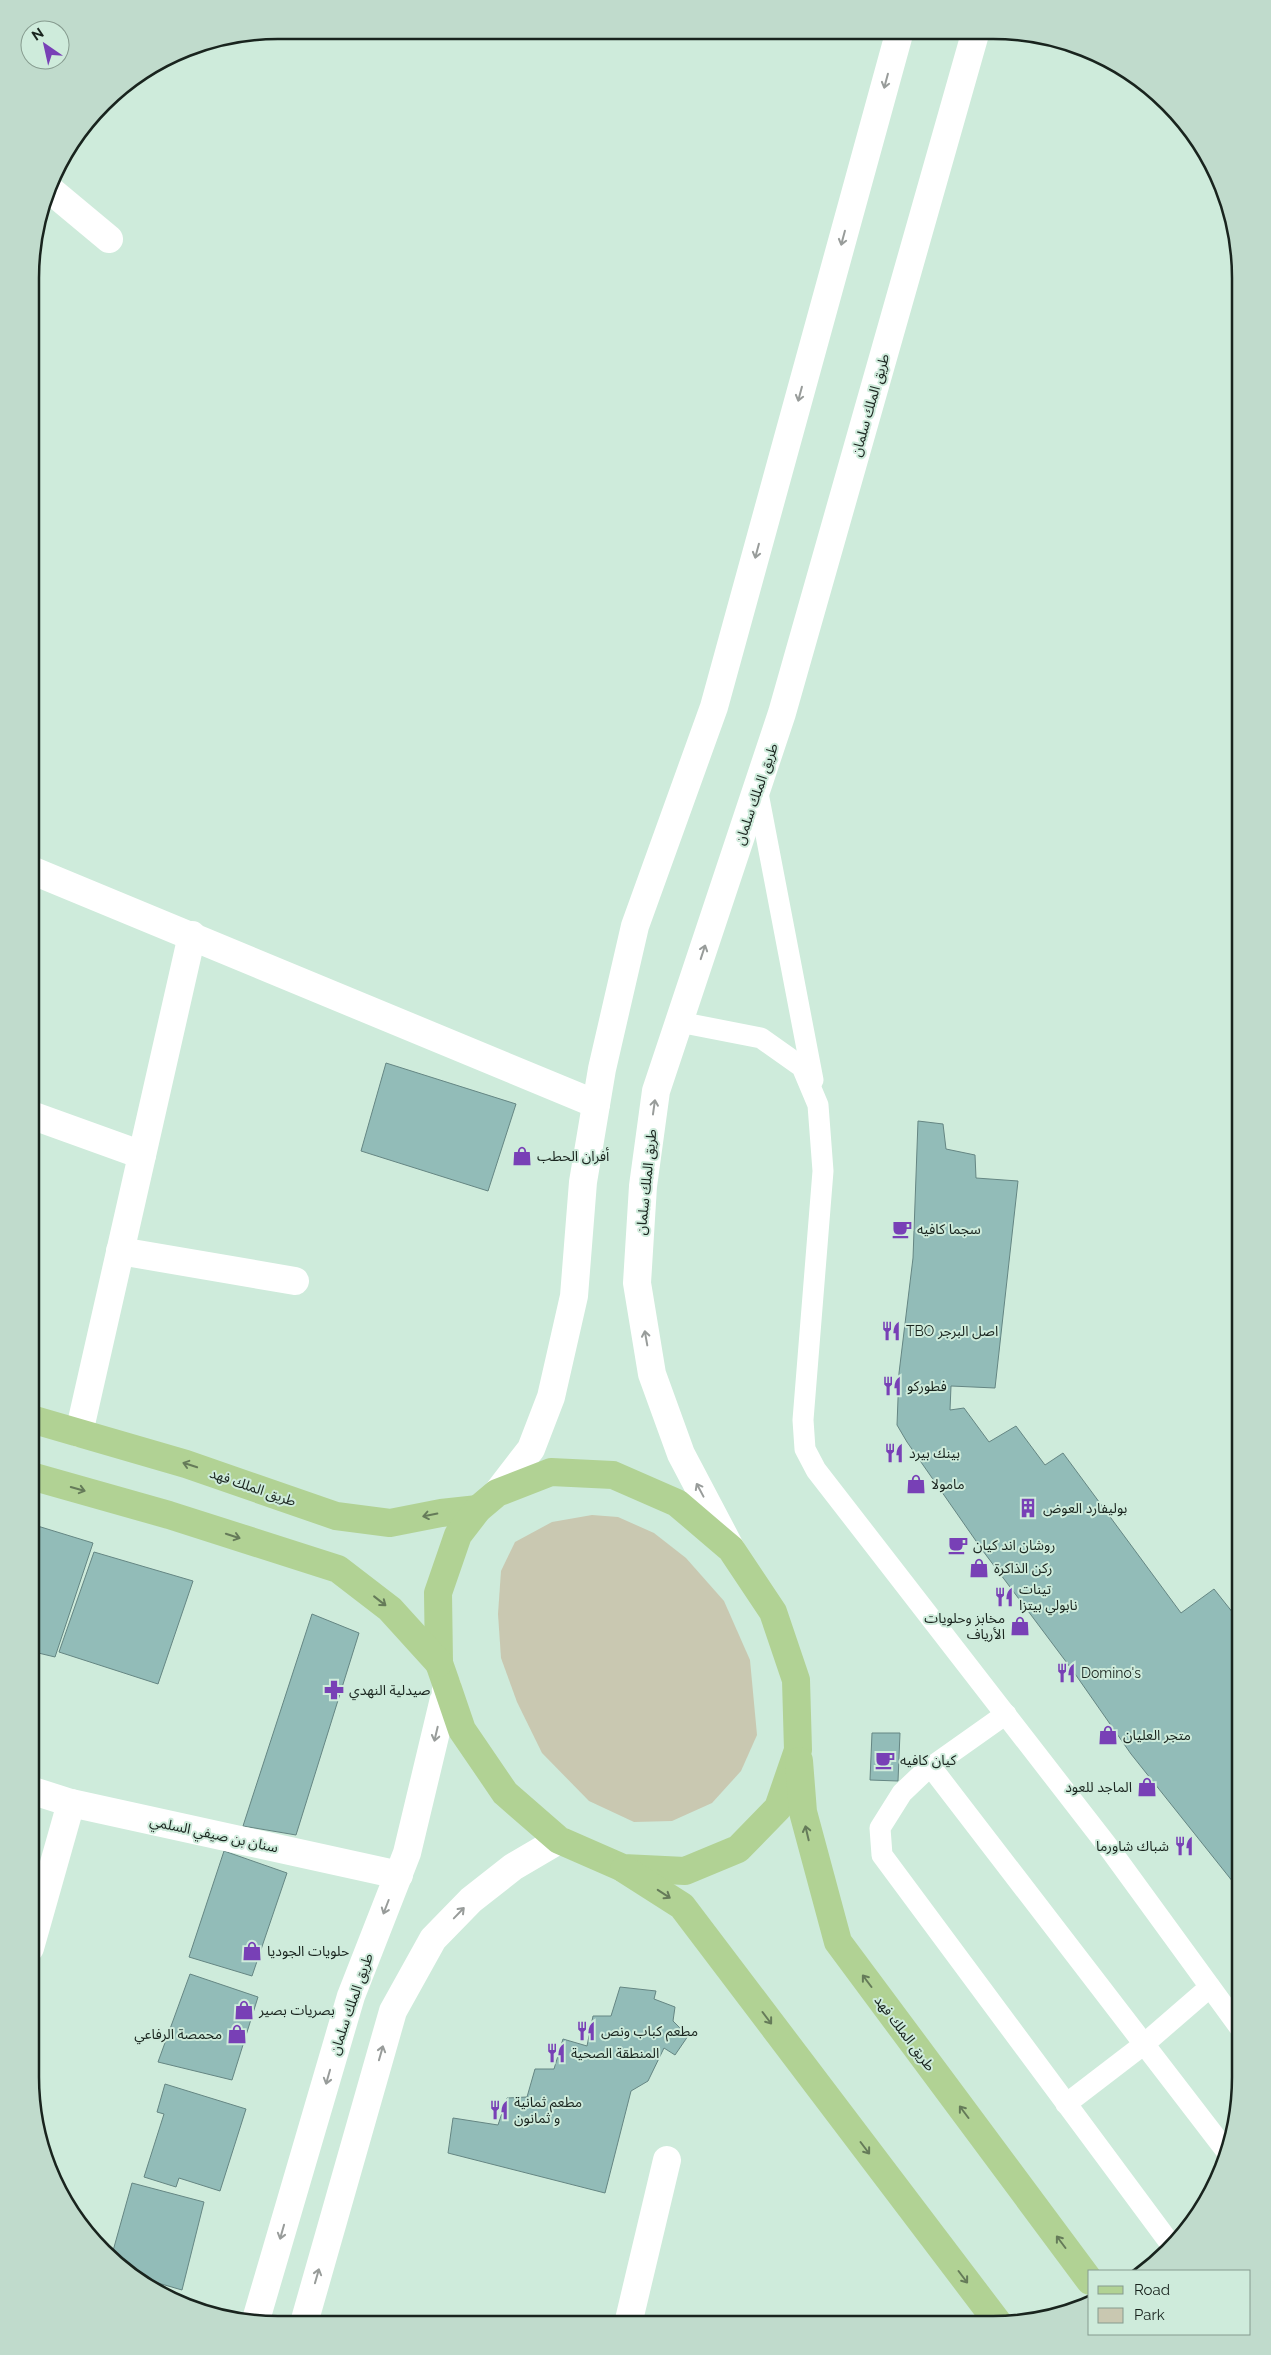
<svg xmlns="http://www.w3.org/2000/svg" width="1271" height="2355" font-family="Raleway,'Noto Sans Arabic',sans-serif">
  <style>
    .green { fill: #c9c8b1 }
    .building { fill: #92bcb8; stroke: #658683 }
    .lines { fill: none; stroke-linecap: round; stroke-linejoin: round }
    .service { stroke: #fff; stroke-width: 21 }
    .minor { stroke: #fff; stroke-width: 28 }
    .secondary { stroke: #fff; stroke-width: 28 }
    .primary { stroke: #b1d294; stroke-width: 28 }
    .oneway { stroke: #989c9a }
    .oneway2 { stroke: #657b59 }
    .labels { text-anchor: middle; stroke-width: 4; stroke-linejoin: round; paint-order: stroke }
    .street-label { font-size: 14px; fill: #19241e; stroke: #ceebdb }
    .poi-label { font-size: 14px; fill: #19241e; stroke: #ceebdb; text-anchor: start }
    .rim { fill: none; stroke: #19241e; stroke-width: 2.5 }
  </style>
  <rect width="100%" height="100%" fill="#ceebdb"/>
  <path class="green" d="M592,1515L618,1517L654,1533L686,1558L724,1601L750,1660L757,1735L741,1771L712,1803L672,1821L634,1822L589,1801L542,1753L517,1702L501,1658L498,1614L501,1571L515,1542L552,1522Z"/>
  <g class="building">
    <path d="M386,1063L516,1104L488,1191L361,1151Z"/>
    <path d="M918,1121L943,1124L946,1149L975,1155L976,1178L1018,1181L995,1388L951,1386L950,1410L964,1408L989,1442L1016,1426L1045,1465L1063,1453L1181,1613L1214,1589L1241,1623V1892L1131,1754L1073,1671L983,1551L907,1442L897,1425L899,1373L913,1258Z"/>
    <path d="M31,1524L93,1543L55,1657L30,1651Z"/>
    <path d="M94,1552L193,1581L158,1684L59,1652Z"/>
    <path d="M312,1614L359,1633L296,1835L243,1826Z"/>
    <path d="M872,1733H900L898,1781L870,1780Z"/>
    <path d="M224,1851L287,1873L252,1976L189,1957Z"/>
    <path d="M190,1974L258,1997L232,2080L158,2062Z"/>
    <path d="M620,1987L656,1991L654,1999L675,2007L673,2021L688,2036L675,2055L664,2048L648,2081L631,2091L605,2193L448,2153L453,2118L498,2125L507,2098L527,2097L535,2069H554L563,2039L587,2046L593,2016H611Z"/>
    <path d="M165,2084L246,2109L220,2191L179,2178L176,2187L144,2177L164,2114L157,2112Z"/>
    <path d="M132,2183L204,2202L182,2290L127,2274L111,2258Z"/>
  </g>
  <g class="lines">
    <g class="service">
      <path d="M757,788L813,1080"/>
      <path d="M679,1022L761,1038L802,1067L818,1105L823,1171L803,1420L805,1449L816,1470L1106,1844L1240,2028"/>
      <path d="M1006,1714L924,1772L902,1793L880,1828L882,1855L1172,2246"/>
      <path d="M931,1767L1227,2152"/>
      <path d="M1066,2104L1143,2045L1210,1987"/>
    </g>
    <g class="minor">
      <path d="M49,189L109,239"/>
      <path d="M31,870L596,1104"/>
      <path d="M31,1115L142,1155"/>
      <path d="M120,1251L295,1281"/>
      <path d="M79,1433L192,935"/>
      <path d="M30,1790L71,1803L399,1875"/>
      <path d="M30,1948L71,1803"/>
      <path d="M628,2324L667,2160"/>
    </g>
    <g class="secondary">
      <path d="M497,1493L531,1449L551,1397L574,1296L583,1182L602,1069L635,926L714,707L899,34"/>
      <path d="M731,1549L681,1454L652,1374L637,1283L643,1186L656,1091L782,713L975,34"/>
      <path d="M255,2323L351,1996L407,1853L447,1686"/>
      <path d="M304,2323L393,2011L433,1939L471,1900L513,1867L559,1840"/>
    </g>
    <g class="primary">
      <path d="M31,1419L186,1464L336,1516L390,1523L441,1513L478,1509"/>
      <path d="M551,1472L613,1475L677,1503L731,1549L773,1612L796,1680L798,1750L778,1808L738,1849L685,1871L623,1868L559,1840L505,1793L462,1730L447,1686L439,1663L438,1593L458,1535L478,1509L497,1493Z"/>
      <path d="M31,1476L169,1515L338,1569L390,1609L439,1663"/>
      <path d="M799,1761L803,1812L838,1942L1090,2281"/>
      <path d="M624,1869L682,1906L999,2324"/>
    </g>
  </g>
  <defs><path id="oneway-shaft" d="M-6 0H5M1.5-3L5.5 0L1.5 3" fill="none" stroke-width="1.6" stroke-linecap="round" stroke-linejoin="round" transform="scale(1.25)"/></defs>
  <g class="oneway">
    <use href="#oneway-shaft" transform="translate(886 81) rotate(105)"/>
    <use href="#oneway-shaft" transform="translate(843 238) rotate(105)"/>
    <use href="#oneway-shaft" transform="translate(800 394) rotate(105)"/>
    <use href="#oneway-shaft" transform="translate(757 551) rotate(105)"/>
    <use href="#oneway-shaft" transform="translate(703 952) rotate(-72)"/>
    <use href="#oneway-shaft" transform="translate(654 1107) rotate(-82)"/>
    <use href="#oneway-shaft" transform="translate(646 1338) rotate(-100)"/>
    <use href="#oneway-shaft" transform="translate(700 1490) rotate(-118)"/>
    <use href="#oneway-shaft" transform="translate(436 1734) rotate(103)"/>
    <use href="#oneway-shaft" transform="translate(386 1907) rotate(111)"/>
    <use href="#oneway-shaft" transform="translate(459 1913) rotate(-46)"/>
    <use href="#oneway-shaft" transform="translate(381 2053) rotate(-74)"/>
    <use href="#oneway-shaft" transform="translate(328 2077) rotate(106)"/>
    <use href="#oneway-shaft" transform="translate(282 2232) rotate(106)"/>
    <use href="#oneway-shaft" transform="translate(317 2276) rotate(-74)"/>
  </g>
  <g class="oneway2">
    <use href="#oneway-shaft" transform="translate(190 1465) rotate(-162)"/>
    <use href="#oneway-shaft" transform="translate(78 1489) rotate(16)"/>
    <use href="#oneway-shaft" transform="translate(430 1515) rotate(169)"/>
    <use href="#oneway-shaft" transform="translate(233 1536) rotate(18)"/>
    <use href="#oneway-shaft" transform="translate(380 1601) rotate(38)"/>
    <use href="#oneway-shaft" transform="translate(807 1833) rotate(-103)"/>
    <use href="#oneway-shaft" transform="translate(664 1894) rotate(33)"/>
    <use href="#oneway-shaft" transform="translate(867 1981) rotate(-127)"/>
    <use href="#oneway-shaft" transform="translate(767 2018) rotate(53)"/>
    <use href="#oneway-shaft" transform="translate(964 2112) rotate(-127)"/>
    <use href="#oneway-shaft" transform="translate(865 2148) rotate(53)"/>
    <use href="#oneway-shaft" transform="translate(1061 2242) rotate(-127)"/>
    <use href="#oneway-shaft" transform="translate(963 2277) rotate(53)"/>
  </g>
  <defs>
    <symbol id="shop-bare" viewBox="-9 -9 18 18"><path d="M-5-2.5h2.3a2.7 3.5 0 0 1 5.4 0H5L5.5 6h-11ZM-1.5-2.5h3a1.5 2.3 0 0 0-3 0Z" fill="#7840b6" stroke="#ceebdb" stroke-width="2.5" paint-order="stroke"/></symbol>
    <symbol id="cafe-bare" viewBox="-9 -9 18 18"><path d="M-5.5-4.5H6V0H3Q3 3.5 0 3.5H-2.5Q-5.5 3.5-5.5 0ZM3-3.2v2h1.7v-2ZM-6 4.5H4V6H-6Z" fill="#7840b6" stroke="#ceebdb" stroke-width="2.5" paint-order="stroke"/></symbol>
    <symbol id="restaurant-bare" viewBox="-9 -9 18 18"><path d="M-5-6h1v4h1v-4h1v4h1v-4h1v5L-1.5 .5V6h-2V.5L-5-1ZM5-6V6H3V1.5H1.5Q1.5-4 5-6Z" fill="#7840b6" stroke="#ceebdb" stroke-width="2.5" paint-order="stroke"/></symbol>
    <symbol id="building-bare" viewBox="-9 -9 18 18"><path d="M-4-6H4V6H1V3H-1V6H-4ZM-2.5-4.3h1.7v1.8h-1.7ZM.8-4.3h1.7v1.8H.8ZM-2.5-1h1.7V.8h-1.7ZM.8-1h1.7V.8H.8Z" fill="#7840b6" stroke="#ceebdb" stroke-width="2.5" paint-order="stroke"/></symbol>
    <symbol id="pharmacy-bare" viewBox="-9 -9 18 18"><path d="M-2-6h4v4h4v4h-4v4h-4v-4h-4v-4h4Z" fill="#7840b6" stroke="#ceebdb" stroke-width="2.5" paint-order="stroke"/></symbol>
  </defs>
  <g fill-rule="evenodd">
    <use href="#shop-bare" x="508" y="1142" width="28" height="28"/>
    <use href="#cafe-bare" x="888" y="1215" width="28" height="28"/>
    <use href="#restaurant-bare" x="877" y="1317" width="28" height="28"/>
    <use href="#restaurant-bare" x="878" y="1372" width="28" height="28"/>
    <use href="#restaurant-bare" x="880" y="1439" width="28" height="28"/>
    <use href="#shop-bare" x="902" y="1470" width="28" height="28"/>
    <use href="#building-bare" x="1014" y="1494" width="28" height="28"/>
    <use href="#cafe-bare" x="944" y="1531" width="28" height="28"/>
    <use href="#shop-bare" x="965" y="1554" width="28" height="28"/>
    <use href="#restaurant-bare" x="990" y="1583" width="28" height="28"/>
    <use href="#shop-bare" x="1006" y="1612" width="28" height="28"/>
    <use href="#restaurant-bare" x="1052" y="1659" width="28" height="28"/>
    <use href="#pharmacy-bare" x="320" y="1676" width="28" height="28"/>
    <use href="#shop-bare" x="1094" y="1721" width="28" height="28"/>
    <use href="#cafe-bare" x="871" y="1746" width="28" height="28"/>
    <use href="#shop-bare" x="1133" y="1773" width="28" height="28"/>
    <use href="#restaurant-bare" x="1170" y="1832" width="28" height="28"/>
    <use href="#shop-bare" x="238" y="1937" width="28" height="28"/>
    <use href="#shop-bare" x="230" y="1996" width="28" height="28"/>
    <use href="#restaurant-bare" x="572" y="2017" width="28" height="28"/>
    <use href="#shop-bare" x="223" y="2020" width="28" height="28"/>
    <use href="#restaurant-bare" x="542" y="2039" width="28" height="28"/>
    <use href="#restaurant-bare" x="485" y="2096" width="28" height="28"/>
  </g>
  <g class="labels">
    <g class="street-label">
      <text transform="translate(870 405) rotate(-74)" y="5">طريق الملك سلمان</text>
      <text transform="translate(756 794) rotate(-71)" y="5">طريق الملك سلمان</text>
      <text transform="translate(646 1182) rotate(-84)" y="5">طريق الملك سلمان</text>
      <text transform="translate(253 1487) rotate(19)" y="5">طريق الملك فهد</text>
      <text transform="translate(214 1834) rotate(12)" y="5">سنان بن صيفي السلمي</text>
      <text transform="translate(351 2004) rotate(-71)" y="5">طريق الملك سلمان</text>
      <text transform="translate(905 2033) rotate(53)" y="5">طريق الملك فهد</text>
    </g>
    <g class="poi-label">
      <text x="537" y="1161">أفران الحطب</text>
      <text x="917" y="1234">سجما كافيه</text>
      <text x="906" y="1336">TBO اصل البرجر</text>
      <text x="907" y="1391">فطوركو</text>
      <text x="909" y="1458">بينك بيرد</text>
      <text x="931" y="1489">مامولا</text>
      <text x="1043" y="1513">بوليفارد العوض</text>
      <text x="973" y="1550">روشان اند كيان</text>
      <text x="994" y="1573">ركن الذاكرة</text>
      <text x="1019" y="1594">تينات<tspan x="1019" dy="16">نابولي بيتزا</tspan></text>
      <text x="1005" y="1623" text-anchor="end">مخابز وحلويات<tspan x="1005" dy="16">الأرياف</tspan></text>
      <text x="1081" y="1678">Domino's</text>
      <text x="349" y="1695">صيدلية النهدي</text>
      <text x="1123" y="1740">متجر العليان</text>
      <text x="900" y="1765">كيان كافيه</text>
      <text x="1132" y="1792" text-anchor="end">الماجد للعود</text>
      <text x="1169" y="1851" text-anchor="end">شباك شاورما</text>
      <text x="267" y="1956">حلويات الجوديا</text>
      <text x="259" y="2015">بصريات بصير</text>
      <text x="601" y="2036">مطعم كباب ونص</text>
      <text x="222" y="2039" text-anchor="end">محمصة الرفاعي</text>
      <text x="571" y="2058">المنطقة الصحية</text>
      <text x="514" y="2107">مطعم ثمانية<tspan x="514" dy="16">و ثمانون</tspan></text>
    </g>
  </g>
  <path d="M0 0H1271V2355H0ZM278 39H993A239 239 0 0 1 1232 278V2077A239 239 0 0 1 993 2316H278A239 239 0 0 1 39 2077V278A239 239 0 0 1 278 39Z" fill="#c0dbcc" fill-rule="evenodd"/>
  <path class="rim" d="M278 39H993A239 239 0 0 1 1232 278V2077A239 239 0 0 1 993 2316H278A239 239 0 0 1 39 2077V278A239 239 0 0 1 278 39Z"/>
  <rect x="1088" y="2270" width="162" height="65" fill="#ceebdb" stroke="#869b8f"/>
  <rect x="1098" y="2286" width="25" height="8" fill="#b1d294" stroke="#869b8f"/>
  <text x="1134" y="2295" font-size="15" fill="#19241e">Road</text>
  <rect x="1098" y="2308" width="25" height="15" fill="#c9c8b1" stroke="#869b8f"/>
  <text x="1134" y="2320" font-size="15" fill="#19241e">Park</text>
  <g transform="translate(45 45) rotate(326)"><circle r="24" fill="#ceebdb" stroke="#869b8f"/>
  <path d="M0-4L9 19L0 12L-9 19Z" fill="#7840b6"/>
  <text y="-8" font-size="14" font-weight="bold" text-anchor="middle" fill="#19241e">N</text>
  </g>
</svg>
